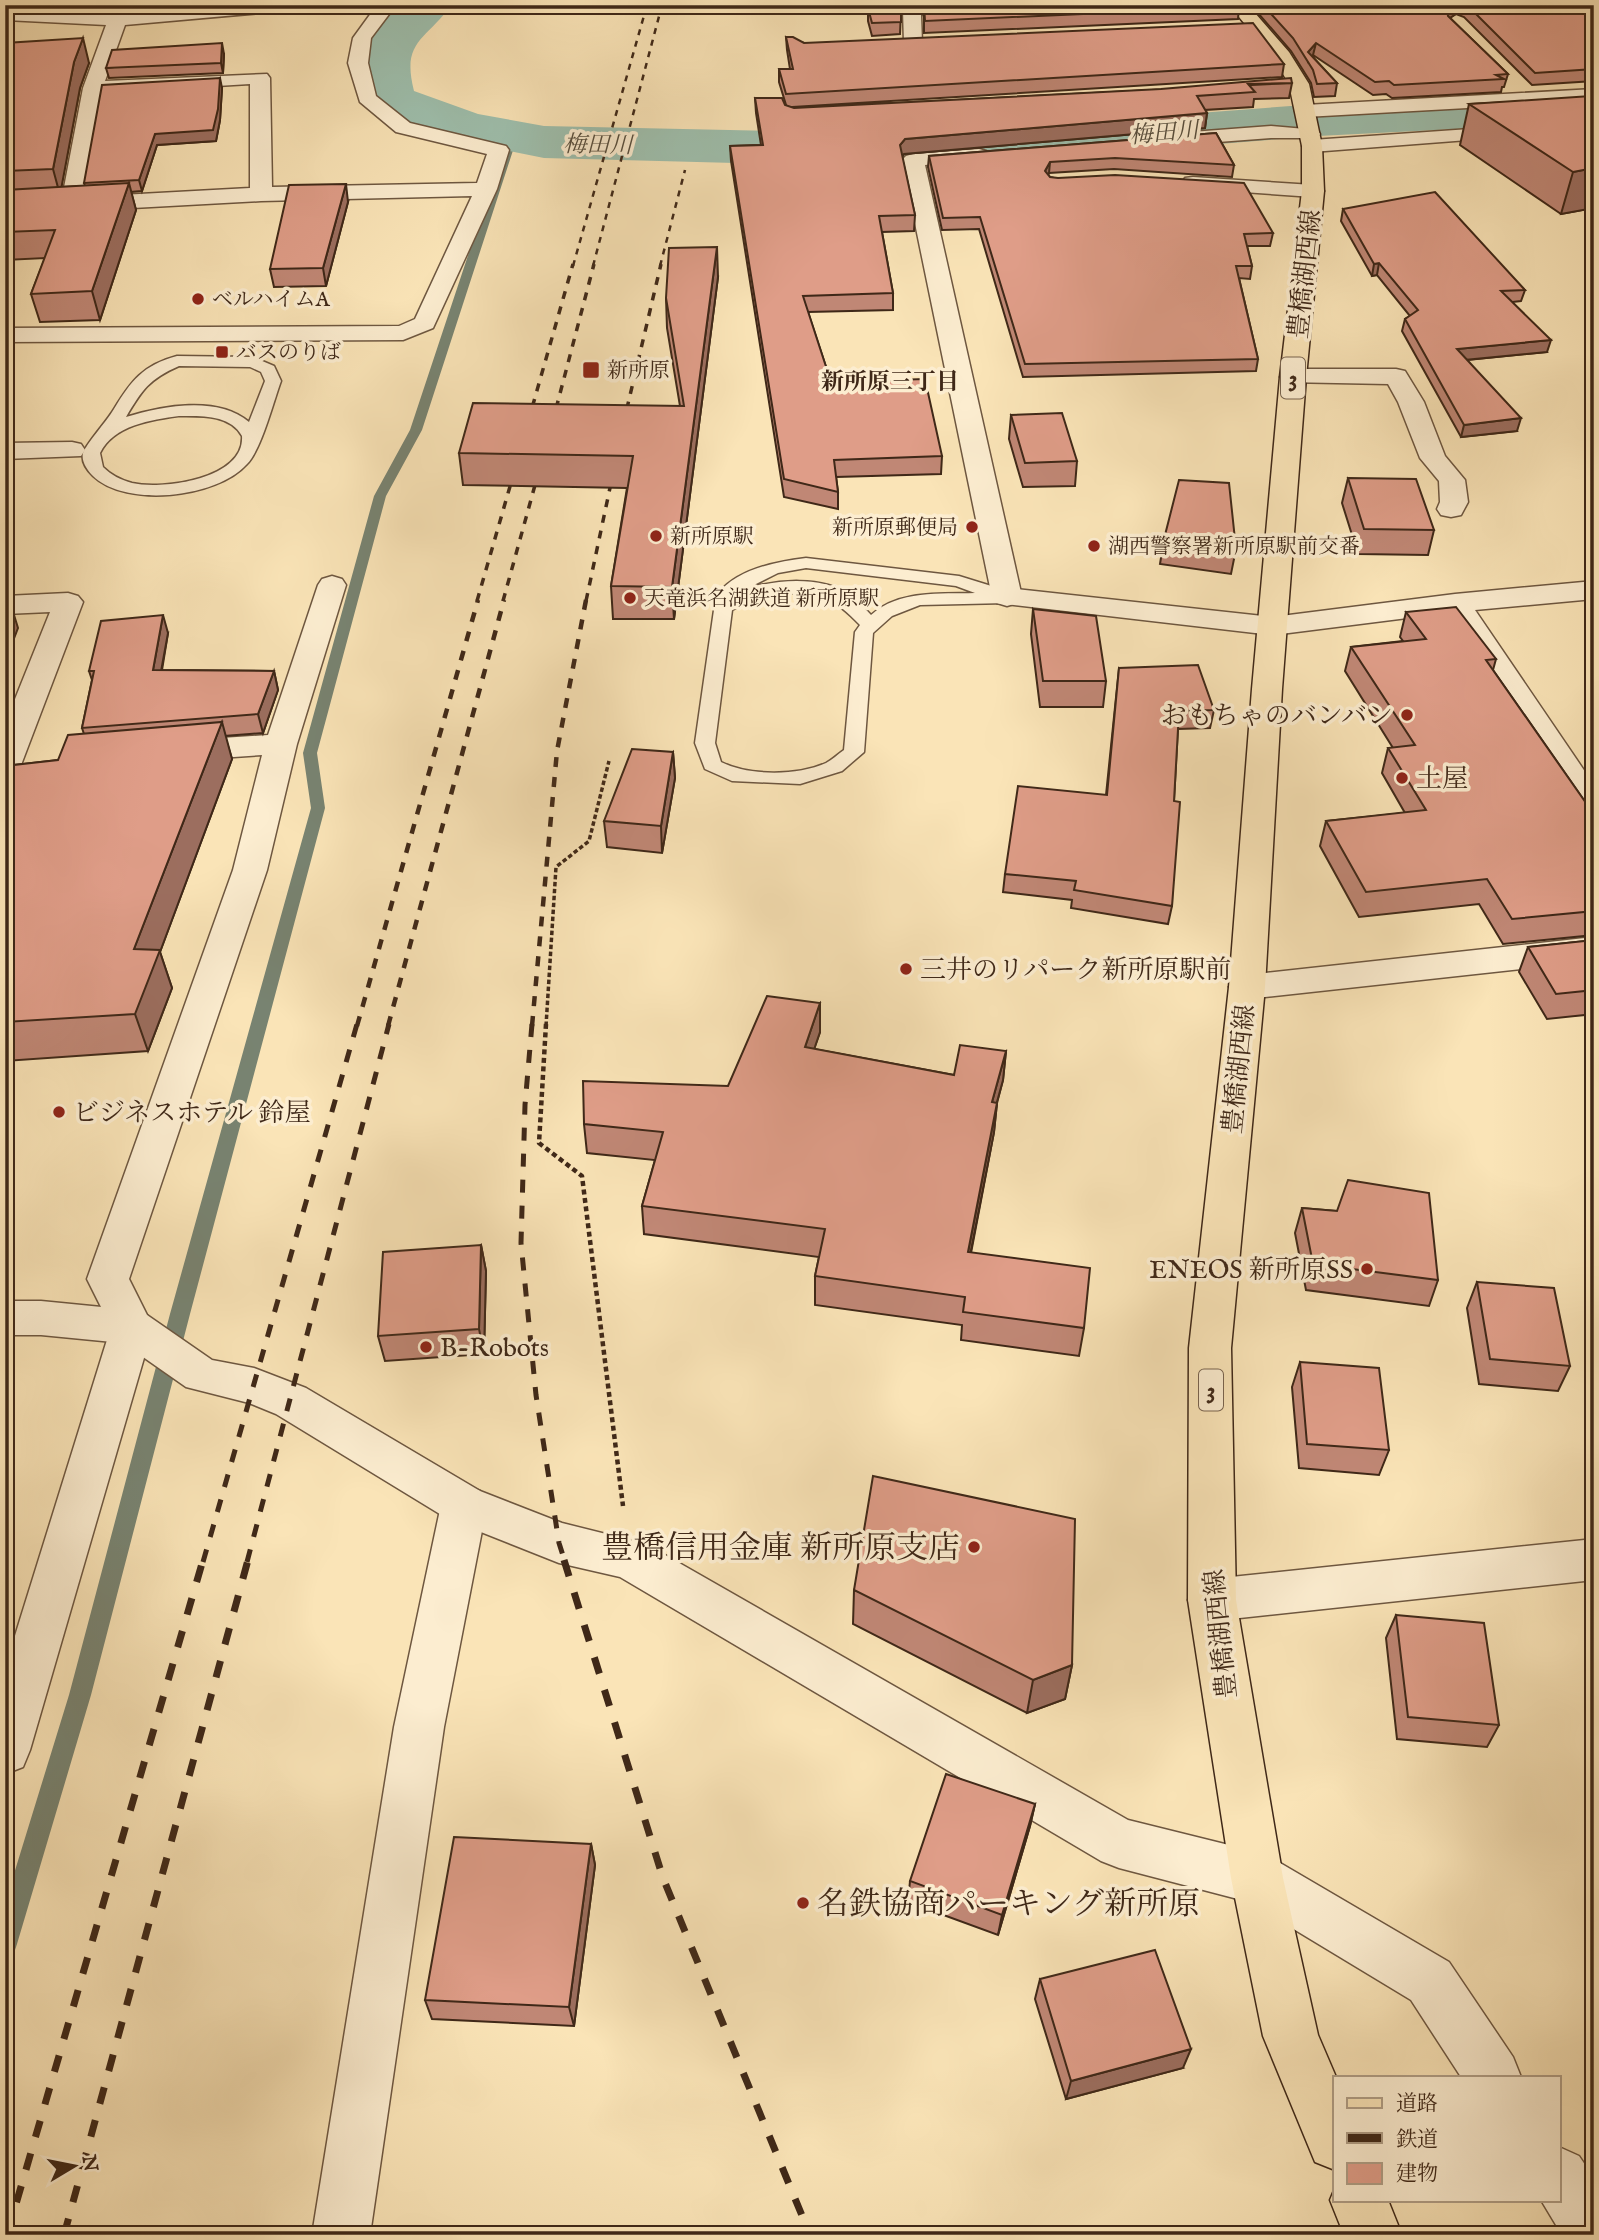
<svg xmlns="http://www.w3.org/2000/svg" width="1599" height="2240" font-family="'IM FELL English','Noto Serif JP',serif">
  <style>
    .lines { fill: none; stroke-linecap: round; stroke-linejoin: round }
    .stream { fill: #788371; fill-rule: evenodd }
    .river { fill: #9ebfad; fill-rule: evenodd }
    .service-casing { stroke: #6e5740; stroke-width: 3 }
    .minor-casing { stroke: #6e5740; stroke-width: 3 }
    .tertiary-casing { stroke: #6e5740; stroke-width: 3 }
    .primary-casing { stroke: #3f2818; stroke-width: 3 }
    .path-far1 { stroke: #3f2818; stroke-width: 3.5; stroke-dasharray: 4.5 2.5; stroke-linecap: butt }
    .path { stroke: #3f2818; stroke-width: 4.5; stroke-dasharray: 5 3.5; stroke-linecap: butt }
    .service { fill: #fcedd0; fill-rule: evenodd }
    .minor { fill: #fcedd0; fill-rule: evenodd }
    .tertiary { fill: #fcedd0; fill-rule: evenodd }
    .primary { fill: #fae4b7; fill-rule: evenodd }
    .rail-far4 { stroke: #3f2818; stroke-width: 2.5; stroke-dasharray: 6 6; stroke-linecap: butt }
    .rail-far3 { stroke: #3f2818; stroke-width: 3.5; stroke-dasharray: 8 8; stroke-linecap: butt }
    .rail-far2 { stroke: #3f2818; stroke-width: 4.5; stroke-dasharray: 10 10; stroke-linecap: butt }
    .rail-far1 { stroke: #3f2818; stroke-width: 5; stroke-dasharray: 13 13; stroke-linecap: butt }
    .rail { stroke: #3f2818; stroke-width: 7; stroke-dasharray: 17 17; stroke-linecap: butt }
    .wall { fill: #c08775; stroke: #3f2818; stroke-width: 2 }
    .shaded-wall { fill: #9c6e5f; stroke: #3f2818; stroke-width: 2 }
    .building { fill: #df9d88; stroke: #3f2818; stroke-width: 2 }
    .poi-dot { fill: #8f2418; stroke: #fcedd0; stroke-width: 2.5 }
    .labels { text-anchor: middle; stroke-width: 7; stroke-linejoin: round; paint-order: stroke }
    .far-poi-label { font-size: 21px; fill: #3f2818; stroke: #fcedd0; text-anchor: start }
    .far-water-label { font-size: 23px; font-style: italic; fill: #574e3d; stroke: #fcedd0 }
    .far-neighbourhood-label { font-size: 23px; font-weight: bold; fill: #3f2818; stroke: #fcedd0 }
    .shield { fill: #fcedd0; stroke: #78634f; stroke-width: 2 }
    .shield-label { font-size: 24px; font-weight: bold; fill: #3f2818 }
    .street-label { font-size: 26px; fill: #3f2818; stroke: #fcedd0 }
    .poi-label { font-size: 26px; fill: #3f2818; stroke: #fcedd0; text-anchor: start }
    .near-poi-label { font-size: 32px; fill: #3f2818; stroke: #fcedd0; text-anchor: end }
  </style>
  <rect width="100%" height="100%" fill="#fae4b7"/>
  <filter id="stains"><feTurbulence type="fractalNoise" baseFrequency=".00286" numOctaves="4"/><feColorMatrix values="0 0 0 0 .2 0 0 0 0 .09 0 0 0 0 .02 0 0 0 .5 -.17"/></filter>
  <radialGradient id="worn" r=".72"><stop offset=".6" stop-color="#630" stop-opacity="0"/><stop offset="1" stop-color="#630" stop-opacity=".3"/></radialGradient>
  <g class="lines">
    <path class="stream" d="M512,135L517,138L422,430L386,496L317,753L325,808L190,1314L91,1695L17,1944L14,1953L5,1956V1903L69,1695L170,1314L311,808L303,753L374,496L410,430L507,138Z"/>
    <g class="river">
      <path d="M111,5H197L190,15C166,21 142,21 118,15Z"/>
      <path d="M399,5H451C426,41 401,40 414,91L478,114L544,126L920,134L1318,104L1594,90V122L1318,136L920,168L544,158L446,138L371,111L364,100L357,69L369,37Z"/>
    </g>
    <defs>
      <g id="service">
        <path d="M177,356L253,357L274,366L281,381C273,403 261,450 247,464C217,498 126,508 93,476C87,470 81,461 83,453C86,444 107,421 114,409C131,381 143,365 177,356ZM179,366L250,367L261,372L265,381L249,422C218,395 161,406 126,417C142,390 149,379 179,366ZM179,416C200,416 230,414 242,436C245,479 163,490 132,483C121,480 111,475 103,467L100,453C114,425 151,420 179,416Z"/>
        <path d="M806,558L959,576L1014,593L1016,597L1007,603L920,605L892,616L873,633L864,752L842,771L800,784L732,781L705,769L695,743L716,596C736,569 775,562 806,558ZM806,568L956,586L975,593C941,594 898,590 871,615C865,609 858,600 851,595C822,576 778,579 746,589L778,573ZM788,593C825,595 834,598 860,625L855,632L844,750C838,754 832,760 826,763C797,776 749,776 721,762L715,743L732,610L759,597Z"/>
      </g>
      <g id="minor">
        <path d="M120,5H138L133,13L226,5H303L294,10L125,25L105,81L267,74L270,78L272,187L477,183L487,154L396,132L360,102L348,63L353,38L377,5H396L371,38L368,63L376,96L410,123L506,146L509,150L497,189L433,328L403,340L5,342V328L399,326L415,319L472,196L261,201L5,215V201L62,198L83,88L106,25L5,20V8L114,14ZM250,84V188L84,197L102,93Z"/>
        <path d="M1030,5L1021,10L921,15L922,43L913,49L904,43L903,10L906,6Z"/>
        <path d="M1594,89V101L1305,117L1298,115L1295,111L1298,107L1305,105Z"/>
        <path d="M1271,126L1317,130L1320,134L1317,138H1271L1165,146L1158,144L1155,140L1158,136L1165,134Z"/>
        <path d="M1513,126L1520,128L1523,132L1520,136L1312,152L1305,150L1302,146L1305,142L1312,140Z"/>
        <path d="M979,149L986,151L989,155L986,159L925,165L1022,597L1017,603L1007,606L997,603L992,597L902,160L906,156L913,154Z"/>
        <path d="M1193,177L1313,185L1321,186L1324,191L1321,196L1313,197L1185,188L1182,183L1185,178Z"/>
        <path d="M1293,369H1396L1405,371L1424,402L1445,456L1465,480L1468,502L1461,515L1451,517L1441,515L1437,509L1440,502L1439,481L1420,458L1398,402L1388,384L1284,382L1280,377L1284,372Z"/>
        <path d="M72,442L81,444L85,450L81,456L5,459V443Z"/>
        <path d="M332,576L342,579L346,585L297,744L267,870L129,1279L153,1327L30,1750L23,1767L5,1774V1668L111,1327L87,1279L233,870L262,755L175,761L164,758L159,751L164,744L175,741L268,735L318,585L322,579Z"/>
        <path d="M1594,581V599L1475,610L1594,785V820L1582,817L1478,655L1447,613L1273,635L1263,632L1258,626L1263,620L1273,617L1455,594Z"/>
        <path d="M68,593L78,596L83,602L21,765L16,772L5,775V724L50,612L5,614V596Z"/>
        <path d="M464,1485L480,1491L487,1505L444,1727L370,2235H312L394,1727L441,1505L448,1491Z"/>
        <path d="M1594,1539V1580L1212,1621L1195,1615L1188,1600L1195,1585L1212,1579Z"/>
        <path d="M1257,1852L1275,1860L1449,1962L1513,2057L1521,2077H1461L1411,2000L1239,1896L1231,1878L1239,1860Z"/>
        <path d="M1559,2147L1579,2156L1594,2178V2235H1562L1541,2200H1559Z"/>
      </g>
      <g id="tertiary">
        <path d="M1007,588L1273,617L1283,620L1288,626L1283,632L1273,635L997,603L992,597L997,591Z"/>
        <path d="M1594,937V961L1247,999L1234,996L1229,987L1234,978L1247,975Z"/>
        <path d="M5,1301H41L132,1310L147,1315L212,1360L254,1368L306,1388L480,1491L562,1523L646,1544L1128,1820L1257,1852L1275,1860L1283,1878L1275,1896L1257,1904L1119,1868L1101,1861L620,1577L559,1563L448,1519L276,1414L249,1403L186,1387L123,1343L41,1335H5Z"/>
      </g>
      <g id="primary">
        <path d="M1229,5H1248L1289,52L1309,84L1322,146L1324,191L1306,377L1282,689L1265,987L1231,1348L1236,1600L1283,1878L1318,2035L1336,2077L1335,2170L1315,2162L1263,2036L1231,1878L1188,1600L1189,1348L1229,987L1252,689L1280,377L1302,191V146L1289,84L1274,59Z"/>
        <path d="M1335,2188V2200H1388L1402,2235H1344L1330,2200Z"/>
      </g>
    </defs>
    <use href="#service" class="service-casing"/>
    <use href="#minor" class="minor-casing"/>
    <use href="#tertiary" class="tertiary-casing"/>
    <use href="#primary" class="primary-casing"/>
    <path class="path-far1" d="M546,1026L556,867L589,841L609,761"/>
    <path class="path" d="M546,1024L539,1143L582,1176L623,1506"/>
    <use href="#service" class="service"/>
    <use href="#minor" class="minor"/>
    <use href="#tertiary" class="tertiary"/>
    <use href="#primary" class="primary"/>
    <g class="rail-far4">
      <path d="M573,266L647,5"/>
      <path d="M593,266L662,5"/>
      <path d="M660,266L685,170"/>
    </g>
    <g class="rail-far3">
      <path d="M528,422L573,264"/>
      <path d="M552,424L594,264"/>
      <path d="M623,425L661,264"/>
      <path d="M477,601L515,469"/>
      <path d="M503,601L540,467"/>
      <path d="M586,601L614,469"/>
    </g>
    <g class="rail-far2">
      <path d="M357,1026L478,600"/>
      <path d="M388,1026L504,600"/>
      <path d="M532,1026L557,751L586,600"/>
    </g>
    <g class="rail-far1">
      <path d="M532,1024L525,1105L521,1243L536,1395L559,1543L565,1562"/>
      <path d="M203,1562L357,1024"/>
      <path d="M247,1562L389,1024"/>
    </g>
    <g class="rail">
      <path d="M564,1560L663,1878L810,2235"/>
      <path d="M7,2235L203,1560"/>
      <path d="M64,2235L248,1560"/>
    </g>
  </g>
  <g class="wall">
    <path d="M878,5H906L901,10L900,34L872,36L868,21V8H879Z"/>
    <path d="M924,5L1239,7L1238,19L924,33Z"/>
    <path d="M1251,5H1576L1594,20V81L1532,85L1464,17L1456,14L1450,18L1508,74L1504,87H1502L1501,92L1392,98L1386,94L1373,95L1313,55L1312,56L1337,83L1335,96L1314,97L1311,83L1291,51Z"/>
    <path d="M786,37L804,43L1284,64L1282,77L792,107L794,108L1292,83L1289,98L1254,99L1253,107L1205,110L1207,113L1205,128L904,154L902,157L915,215L914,231L882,232L893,293V310L808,312L831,382L942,456L941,474L836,477L838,492V509L784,497L731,161L730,146L761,145L756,113L755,98L786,105L779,82V69H790L787,50Z"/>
    <path d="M5,43L89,63L80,88L61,187L85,186L84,183L222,88L220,120L216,141L157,145L142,191L131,192L136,210L100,320L40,322L31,294L45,258L5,260Z"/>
    <path d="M224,54L223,73L109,78L106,68Z"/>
    <path d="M1594,98V208L1561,214L1460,145L1469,104Z"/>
    <path d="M1216,133L1234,165L1232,177L1114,169L1049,173L1048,175L1050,177L1273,233L1270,246H1247L1252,266L1250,279L1239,278L1258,359L1256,371L1023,377L979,229L942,230L928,167L929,156Z"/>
    <path d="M348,202L326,286L274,287L270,269Z"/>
    <path d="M1343,209L1525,290L1521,301L1512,302L1547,352L1467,360L1517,431L1461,437L1402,331L1405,319L1410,316L1377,275L1372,276L1341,221Z"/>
    <path d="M718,277L674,619H613L611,586L627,488L463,485L459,453L680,406L667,328L666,298Z"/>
    <path d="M1011,415L1077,461L1075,486L1023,487L1009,439Z"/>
    <path d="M1348,478L1434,530L1428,555L1358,554L1342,503Z"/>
    <path d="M1164,539L1236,549L1231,574L1160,564Z"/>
    <path d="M1033,609L1106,681L1103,707H1040L1031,634Z"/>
    <path d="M1406,612L1496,659L1493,670L1586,803L1594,802V935L1503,944L1479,904L1359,917L1320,846L1326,821L1405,813L1382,773L1388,748H1393L1345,671L1351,647L1403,641L1400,637Z"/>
    <path d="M168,633L162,670L274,671L278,690L263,733L225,736L232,759L160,952L172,988L148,1051L5,1061V766L58,760L84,734L82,728L92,680L89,671Z"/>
    <path d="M1119,668L1214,710L1210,728L1178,729L1174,801L1172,906L1168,924L1071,908L1072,900L1003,892L1005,874L1106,795Z"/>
    <path d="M673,752L675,778L662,853L607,847L604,821Z"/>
    <path d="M1594,940V1014L1547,1019L1519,972L1528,947Z"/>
    <path d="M820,1003V1032L814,1049L954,1075L1006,1051L1003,1080L997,1103L994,1132L971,1253L1084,1328L1079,1356L961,1340L962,1325L815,1305V1276L819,1257L644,1234L642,1206L655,1160L587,1153L584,1124L728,1086Z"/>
    <path d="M1302,1208L1337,1211L1438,1280L1429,1306L1306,1290L1295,1233Z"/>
    <path d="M481,1245L486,1271L484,1354L385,1361L378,1336Z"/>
    <path d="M1477,1282L1570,1366L1558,1391L1479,1384L1467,1308Z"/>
    <path d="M1300,1362L1389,1450L1379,1475L1299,1468L1292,1387Z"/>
    <path d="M854,1590L1072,1665L1065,1699L1027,1713L853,1624Z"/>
    <path d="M1396,1615L1499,1725L1487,1747L1397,1739L1386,1638Z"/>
    <path d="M1035,1804L1030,1826L998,1935L908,1902L910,1881Z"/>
    <path d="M591,1844L595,1865L574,2026L432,2019L425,2000Z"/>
    <path d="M1594,1861V1887L1590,1866Z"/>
    <path d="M1040,1979L1183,2068L1066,2099L1035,1999Z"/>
  </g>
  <g class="shaded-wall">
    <path d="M1453,5H1458L1456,14L1445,21L1447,9Z"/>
    <path d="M83,38L89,63L80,88L60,195L53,169L74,62Z"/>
    <path d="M222,43L224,54L223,73L221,63Z"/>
    <path d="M1316,43L1313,55L1308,61V52Z"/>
    <path d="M220,78L222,88L220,120L216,141L157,145L142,191L139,180L155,134Z"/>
    <path d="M1207,113L1205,128L904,154L899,161L900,145L905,139Z"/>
    <path d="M1050,162L1049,173L1044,182L1045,171Z"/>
    <path d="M1594,168V208L1561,214L1573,172Z"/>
    <path d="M129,183L136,210L100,320L92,291Z"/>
    <path d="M346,184L348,202L326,286L323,268Z"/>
    <path d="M717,247L718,277L674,619L672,587Z"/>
    <path d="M1379,263L1377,275L1372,276L1374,264Z"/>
    <path d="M1551,340L1547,352L1454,361L1457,349Z"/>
    <path d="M1521,418L1517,431L1461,437L1464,425Z"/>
    <path d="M14,615L18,628L5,662V637Z"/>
    <path d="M163,615L168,633L158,688L153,670Z"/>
    <path d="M274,671L278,690L263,733L258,714Z"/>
    <path d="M222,722L232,759L160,952L172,988L148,1051L135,1014L134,949Z"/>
    <path d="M673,752L675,778L662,853L661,826Z"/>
    <path d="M820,1003V1032L805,1076V1047Z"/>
    <path d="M1006,1051L1003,1080L989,1131L992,1102Z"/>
    <path d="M997,1103L994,1132L965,1281L968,1252Z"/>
    <path d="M481,1245L486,1271L484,1354L479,1329Z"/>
    <path d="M5,1545L10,1554L5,1570Z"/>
    <path d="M1072,1665L1065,1699L1027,1713L1033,1680Z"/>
    <path d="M1035,1804L1030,1826L998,1935L1002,1915Z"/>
    <path d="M591,1844L595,1865L574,2026L569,2007Z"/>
    <path d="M1191,2049L1183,2068L1066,2099L1071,2081Z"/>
  </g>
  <g class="building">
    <path d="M884,5H901V22L872,23L868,8H885Z"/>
    <path d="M924,5H1238L1239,7L925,21Z"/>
    <path d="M1263,5H1453L1447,9L1448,16L1508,74L1496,75L1504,79L1394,85L1389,81L1375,82L1316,43L1308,52L1337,83L1317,84L1313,70L1293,38Z"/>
    <path d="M1467,5H1576L1594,20V69L1535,73Z"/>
    <path d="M1253,23L1284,64L786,94L779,69H793L786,37H793L804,43Z"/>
    <path d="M83,38L74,62L53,169L5,171V43Z"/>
    <path d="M222,43L221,63L106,68L112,50Z"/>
    <path d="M220,78L218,109L213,130L155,134L139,180L84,183L102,85Z"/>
    <path d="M1291,78L1292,83L1248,84L1255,92L1197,96L1207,113L905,139L900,145L915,215L879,216L893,293L803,296L831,382L925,379L942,456L834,460L838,492L784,479L730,146L763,145L755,98H782L785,105L794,108L1161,89Z"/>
    <path d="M1591,96L1594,98V168L1573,172L1469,104Z"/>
    <path d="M1216,133L1234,165L1115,158L1050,162L1045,171L1050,177L1058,178L1115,175L1244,183L1273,233L1244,234L1252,266H1236L1258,359L1025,364L980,217L943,218L929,156Z"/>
    <path d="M129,183L92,291L31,294L55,230L5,232V190Z"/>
    <path d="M346,184L323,268L270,269L289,185Z"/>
    <path d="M1435,192L1525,290L1501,291L1551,340L1457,349L1521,418L1464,425L1405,319L1418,310L1379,263L1374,264L1343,209Z"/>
    <path d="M717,247L672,587L611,586L633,456L459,453L473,403L684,406L666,298L669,248Z"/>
    <path d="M1062,413L1077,461L1025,463L1011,415Z"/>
    <path d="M1348,478L1416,479L1434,530L1364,529Z"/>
    <path d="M1179,480L1229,483L1236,549L1164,539Z"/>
    <path d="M1456,607L1496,659L1486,660L1586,803L1594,802V911L1512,919L1487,879L1366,892L1326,821L1426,810L1388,748L1415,745L1351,647L1426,639L1406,612Z"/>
    <path d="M1033,609L1096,616L1106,681H1043Z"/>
    <path d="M5,615H14L5,637Z"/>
    <path d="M163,615L153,670L274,671L258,714L82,728L94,671H89L101,621Z"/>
    <path d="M1198,665L1214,710L1179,711L1174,801L1180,802L1172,906L1074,890L1076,881L1005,874L1018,786L1107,795L1119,668Z"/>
    <path d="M222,722L134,949L160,950L135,1014L5,1022V766L58,760L68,735Z"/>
    <path d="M632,749L673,752L661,826L604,821Z"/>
    <path d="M1594,940V990L1556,994L1528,947Z"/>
    <path d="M767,996L820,1003L805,1047L954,1075L960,1045L1006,1051L992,1102L997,1103L968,1252L1090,1268L1084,1328L963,1312L965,1297L815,1276L825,1229L642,1206L663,1132L584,1124L583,1081L728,1086Z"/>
    <path d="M1348,1180L1429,1193L1438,1280L1313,1264L1302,1208L1337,1211Z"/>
    <path d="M481,1245L479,1329L378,1336L383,1252Z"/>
    <path d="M1477,1282L1554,1288L1570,1366L1490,1359Z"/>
    <path d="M1300,1362L1379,1368L1389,1450L1307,1444Z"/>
    <path d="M873,1476L1075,1519L1072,1665L1033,1680L854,1590Z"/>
    <path d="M1396,1615L1484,1623L1499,1725L1408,1717Z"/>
    <path d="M946,1774L1035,1804L1002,1915L910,1881Z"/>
    <path d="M454,1837L591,1844L569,2007L425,2000Z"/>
    <path d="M1155,1950L1191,2049L1071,2081L1040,1979Z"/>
  </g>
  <g class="poi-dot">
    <circle cx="198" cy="299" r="7"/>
    <rect x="215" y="345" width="14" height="14" rx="3.5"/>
    <rect x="582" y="361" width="18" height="18" rx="3.5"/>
    <circle cx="972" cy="527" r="7"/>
    <circle cx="656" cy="536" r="7"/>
    <circle cx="1094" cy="546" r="7"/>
    <circle cx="630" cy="598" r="7"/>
    <circle cx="1407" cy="715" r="7"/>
    <circle cx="1402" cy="778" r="7"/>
    <circle cx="906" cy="969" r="7"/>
    <circle cx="59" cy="1112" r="7"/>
    <circle cx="1367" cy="1269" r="7"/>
    <circle cx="426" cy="1347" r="7"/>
    <circle cx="974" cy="1547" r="7"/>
    <circle cx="803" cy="1903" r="7"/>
  </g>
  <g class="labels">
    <g class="far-poi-label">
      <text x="212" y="306">ベルハイムA</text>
      <text x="236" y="359">バスのりば</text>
      <text x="607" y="377">新所原</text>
      <text x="958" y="534" text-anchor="end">新所原郵便局</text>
      <text x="670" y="543">新所原駅</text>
      <text x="1108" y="553">湖西警察署新所原駅前交番</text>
      <text x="644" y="605">天竜浜名湖鉄道 新所原駅</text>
    </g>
    <g class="far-water-label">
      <text transform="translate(1164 132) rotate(-5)" y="8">梅田川</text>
      <text transform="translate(598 144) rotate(1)" y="8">梅田川</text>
    </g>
    <g class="far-neighbourhood-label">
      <text x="890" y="389">新所原三丁目</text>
    </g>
    <g class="shield">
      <rect x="1281" y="357.5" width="24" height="41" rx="5"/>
      <rect x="1199" y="1369.5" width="24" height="41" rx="5"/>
    </g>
    <g class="shield-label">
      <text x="1293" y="386">3</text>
      <text x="1211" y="1398">3</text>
    </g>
    <g class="street-label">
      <text transform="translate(1304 274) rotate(-84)" y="9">豊橋湖西線</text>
      <text transform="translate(1238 1069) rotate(-84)" y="9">豊橋湖西線</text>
      <text transform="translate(1220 1634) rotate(-96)" y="9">豊橋湖西線</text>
    </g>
    <g class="poi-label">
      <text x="1393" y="724" text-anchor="end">おもちゃのバンバン</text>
      <text x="1416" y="787">土屋</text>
      <text x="920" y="978">三井のリパーク新所原駅前</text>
      <text x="73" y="1121">ビジネスホテル 鈴屋</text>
      <text x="1353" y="1278" text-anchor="end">ENEOS 新所原SS</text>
      <text x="440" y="1356">B-Robots</text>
    </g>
    <g class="near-poi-label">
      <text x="960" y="1558">豊橋信用金庫 新所原支店</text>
      <text x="817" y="1914" text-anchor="start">名鉄協商パーキング新所原</text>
    </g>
  </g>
  <rect width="1599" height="2240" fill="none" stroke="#fae4b7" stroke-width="28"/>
  <rect x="7" y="7" width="1585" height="2226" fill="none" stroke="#3f2818" stroke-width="3.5"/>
  <rect x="14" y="14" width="1571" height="2212" fill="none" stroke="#3f2818" stroke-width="2"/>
  <rect x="1333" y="2076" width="228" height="126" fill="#fcedd0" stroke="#b09e86" stroke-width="2"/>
  <rect x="1347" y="2098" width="35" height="10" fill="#fae4b7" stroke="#b09e86" stroke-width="2"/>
  <text x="1396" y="2110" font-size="21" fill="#3f2818">道路</text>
  <rect x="1347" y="2133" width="35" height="10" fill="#3f2818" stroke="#b09e86" stroke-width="2"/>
  <text x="1396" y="2146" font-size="21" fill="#3f2818">鉄道</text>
  <rect x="1347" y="2163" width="35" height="21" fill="#df9d88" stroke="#b09e86" stroke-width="2"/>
  <text x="1396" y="2180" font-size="21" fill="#3f2818">建物</text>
  <g transform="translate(74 2166) rotate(80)" stroke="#fcedd0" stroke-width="5" paint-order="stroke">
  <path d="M0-5L12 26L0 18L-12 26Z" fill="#3f2818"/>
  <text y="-10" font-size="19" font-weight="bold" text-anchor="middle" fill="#3f2818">N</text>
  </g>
  <rect width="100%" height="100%" filter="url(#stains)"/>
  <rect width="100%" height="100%" fill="url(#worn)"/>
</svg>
